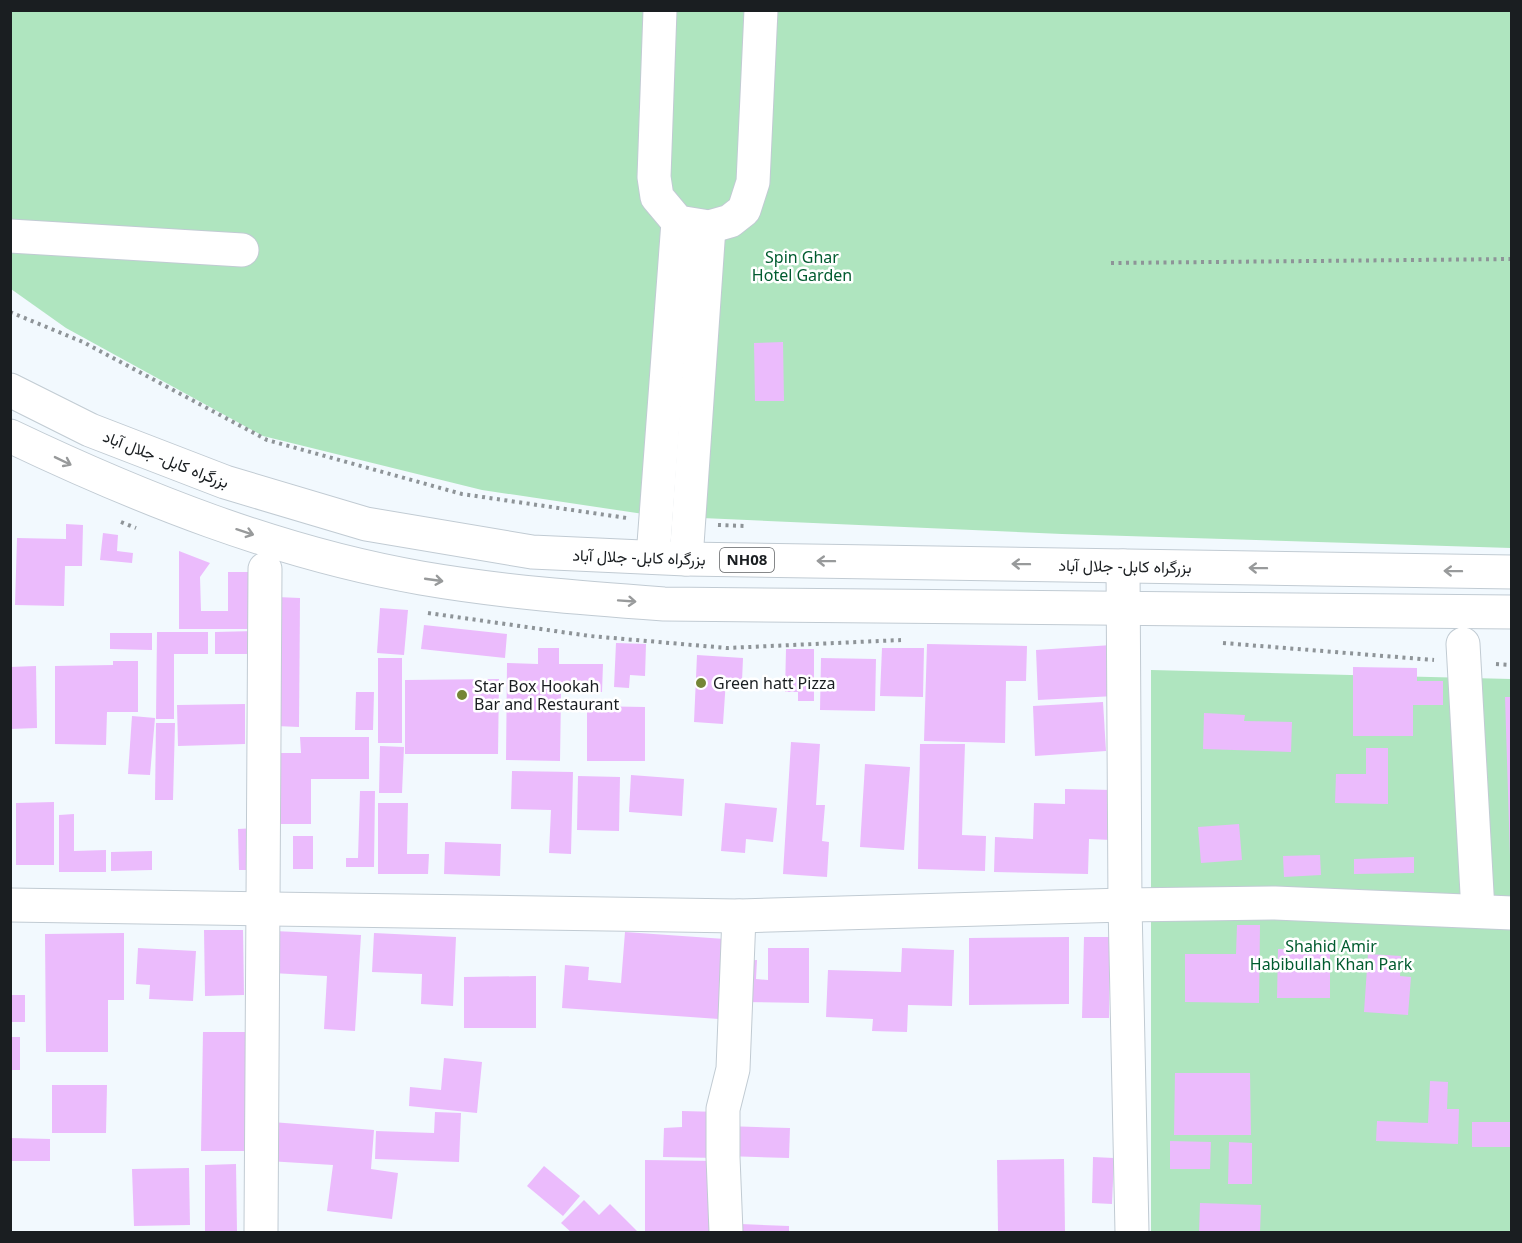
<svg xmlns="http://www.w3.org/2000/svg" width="1522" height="1243" font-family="'Noto Sans',Vazirmatn,sans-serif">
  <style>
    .green { fill: #afe5bf }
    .building { fill: #ebbbfc }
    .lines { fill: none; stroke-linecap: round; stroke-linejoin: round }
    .minor-casing { stroke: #c1cbd3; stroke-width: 35 }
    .highway-casing { stroke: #c1cbd3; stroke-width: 35 }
    .path { stroke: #8e9498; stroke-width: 4; stroke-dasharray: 3 4.5; stroke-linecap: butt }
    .minor { stroke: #fff; stroke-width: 33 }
    .highway { stroke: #fff; stroke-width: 33 }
    .oneway { stroke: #989a9b }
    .poi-dot { fill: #748636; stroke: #fff; stroke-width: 2 }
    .labels { text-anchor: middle; stroke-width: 5; stroke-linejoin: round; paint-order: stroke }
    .shield { fill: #fff; stroke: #5f6264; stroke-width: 1.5 }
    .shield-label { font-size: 15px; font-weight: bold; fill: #1a1e21 }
    .park-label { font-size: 16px; fill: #005b2f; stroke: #fff }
    .street-label { font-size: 16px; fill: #1a1e21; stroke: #fff }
    .poi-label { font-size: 16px; fill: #1a1e21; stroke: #fff; text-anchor: start }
  </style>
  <rect width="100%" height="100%" fill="#f2f9fe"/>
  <g class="green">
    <path d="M11,11H1511V548L1062,534L657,516L482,490L263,436L66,328L11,289Z"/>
    <path d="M1151,670L1511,679V1232H1151Z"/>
  </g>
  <g class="building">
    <path d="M783,342L784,401H755L754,343Z"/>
    <path d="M66,524L83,525L82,566H65L64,606L15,605L17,538L66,539Z"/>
    <path d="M103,533L118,535L117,551L133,553L132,563L100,560Z"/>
    <path d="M179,551L210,563L200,577L201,611H228V572H262L261,629H179Z"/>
    <path d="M277,597L300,598L299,727L276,726Z"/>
    <path d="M380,608L408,610L404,655L377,653Z"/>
    <path d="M424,625L507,634L505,658L421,649Z"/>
    <path d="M257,631V654H215V632Z"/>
    <path d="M157,632H208V654H174V719H156Z"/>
    <path d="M110,633H152V650L110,649Z"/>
    <path d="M616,643L646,644L645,676L630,675L629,688L614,687Z"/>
    <path d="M927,644L1027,646L1026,681H1006L1005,743L924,741Z"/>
    <path d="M1112,645L1115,696L1038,700L1036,650Z"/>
    <path d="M538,648H559V664H603L602,692H561L560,761L506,760L507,663L538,664Z"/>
    <path d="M882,648H924L923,697L880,696Z"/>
    <path d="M786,649H814V701H798V692H785Z"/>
    <path d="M697,655L743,658L742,681L726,680L723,724L694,722Z"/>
    <rect x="378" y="658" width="24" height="85"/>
    <path d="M821,658L876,659L875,711L820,710Z"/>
    <path d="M113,661H138V712H107L106,745L55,744V666L113,665Z"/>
    <path d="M36,666L37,728L10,729V667Z"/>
    <path d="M1353,667L1417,668V681H1443V705H1413V736H1353Z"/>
    <path d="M499,679L498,754H405V680Z"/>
    <path d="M356,692H374L373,730H355Z"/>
    <path d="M1505,697H1512V857H1510Z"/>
    <path d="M1103,702L1106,751L1035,756L1033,706Z"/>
    <path d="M245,704V744L178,746L177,705Z"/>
    <path d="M587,706L645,707V761H587Z"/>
    <path d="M1204,713L1245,715L1244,721L1292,722L1291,752L1203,749Z"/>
    <path d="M132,716L155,718L150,775L128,774Z"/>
    <path d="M156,723H175L173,800H155Z"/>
    <path d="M300,737H369V779H311V824H275V753H301Z"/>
    <path d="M791,742L820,744L816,805H825L822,841L829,842L827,877L783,874Z"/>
    <path d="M920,744H965L962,835L986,836L985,871L918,869Z"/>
    <path d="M380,746L404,747L402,793H379Z"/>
    <path d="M1366,748H1388V804L1335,803L1336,774H1366Z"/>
    <path d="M865,764L910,767L904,850L860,847Z"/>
    <path d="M512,771L573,772L571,854L549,853L551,810L511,809Z"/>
    <path d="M631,775L684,779L682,816L629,812Z"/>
    <path d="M578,776L620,777L619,831L577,830Z"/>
    <path d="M1065,789L1113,790L1111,840L1089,839L1088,874L994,872L995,837L1033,839L1034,803L1065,804Z"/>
    <path d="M360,791H375L374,867H346V858H358Z"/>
    <path d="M54,802V865H16V803Z"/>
    <path d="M378,803H408L407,854H429L428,874H378Z"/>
    <path d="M725,803L777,808L773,842L746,839L745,853L721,851Z"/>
    <path d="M74,814V851L106,850V872H59V815Z"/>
    <path d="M1239,824L1242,860L1201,863L1198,827Z"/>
    <path d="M257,828L259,870H239L238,829Z"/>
    <rect x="293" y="836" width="20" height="33"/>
    <path d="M445,842L501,844L500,876L444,874Z"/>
    <path d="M152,851V870L111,871V852Z"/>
    <path d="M1320,855L1321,875L1284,877L1283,856Z"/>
    <path d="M1414,857V873L1354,874V859Z"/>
    <path d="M1237,925H1260L1259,1003L1185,1002V954H1236Z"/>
    <path d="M204,930H243L244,995L205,996Z"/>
    <path d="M274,931L361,935L355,1031L324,1029L327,976L272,973Z"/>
    <path d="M625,932L725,939L719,1019L562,1008L565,965L589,967L588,980L621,983Z"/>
    <path d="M124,933V1000H108V1052H46L45,934Z"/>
    <path d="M374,933L456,937L453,1006L421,1004L422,974L372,972Z"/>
    <path d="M1069,937V1004L969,1005V938Z"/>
    <path d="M1084,937H1110L1109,1018H1082Z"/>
    <path d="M138,948L196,951L193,1001L149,999L150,985L136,984Z"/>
    <path d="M768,948H809V1003L738,1002V961L757,960L756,979L768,980Z"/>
    <path d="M902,948L954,950L952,1006L908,1005L907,1032L872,1031L873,1019L826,1017L828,970L901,972Z"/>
    <path d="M1278,949L1330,950V998H1277Z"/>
    <path d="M1368,954L1401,956L1400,976L1411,977L1408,1015L1364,1012Z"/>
    <path d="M536,976V1028H464V977Z"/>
    <rect x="10" y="995" width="15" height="27"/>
    <path d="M203,1032H254L252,1151H201Z"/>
    <rect x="10" y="1037" width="10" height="33"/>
    <path d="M444,1058L482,1062L477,1113L409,1106L410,1087L441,1090Z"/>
    <path d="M1175,1073H1250L1251,1135H1174Z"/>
    <path d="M1430,1081L1448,1082L1447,1109H1459L1458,1144L1376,1141L1377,1121L1428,1123Z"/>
    <path d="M52,1085H107L106,1133H52Z"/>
    <path d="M682,1111L720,1112L718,1158L663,1157L664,1128L682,1127Z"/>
    <path d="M435,1112L461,1113L459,1162L375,1159L376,1131L434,1133Z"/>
    <path d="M272,1122L374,1130L371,1169L398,1173L392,1219L327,1211L333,1165L268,1161Z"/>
    <path d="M1472,1122H1511L1510,1147H1472Z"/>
    <path d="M725,1126L790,1128L789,1158L725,1156Z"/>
    <path d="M10,1138L50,1139V1161H10Z"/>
    <path d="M1170,1141L1211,1142L1210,1169H1170Z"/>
    <path d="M1229,1142L1252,1143V1184H1228Z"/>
    <path d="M1093,1157L1114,1158L1112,1204L1092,1203Z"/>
    <path d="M1064,1159L1065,1232H998L997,1160Z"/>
    <path d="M645,1160L717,1161L716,1232H645Z"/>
    <path d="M236,1164L237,1232H205V1165Z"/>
    <path d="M544,1166L580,1196L563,1216L527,1186Z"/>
    <path d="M189,1168L190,1225L134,1226L132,1169Z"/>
    <path d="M584,1200L599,1215L610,1204L638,1232H571L561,1223Z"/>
    <path d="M1200,1203L1261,1205L1260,1232H1199Z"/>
    <path d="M741,1224L789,1226V1232H741Z"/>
  </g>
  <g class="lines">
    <defs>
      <g id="minor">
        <path d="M660,10L654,177L657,197L678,222L709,227L730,221L744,210L753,182L761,10"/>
        <path d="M10,236L242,250"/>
        <path d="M653,557L678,222"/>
        <path d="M686,559L709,227"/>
        <path d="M1123,566L1125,905L1132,1232"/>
        <path d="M1463,644L1478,911"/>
        <path d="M10,905L739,916L1125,905L1275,903L1512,913"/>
        <path d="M261,1232L265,569"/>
        <path d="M726,1232L723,1157V1109L733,1069L739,916"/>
      </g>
      <g id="highway">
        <path d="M10,390L90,430L225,482L366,524L532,552L686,559L1512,572"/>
        <path d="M10,436C140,498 278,553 421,578C502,592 583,598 664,604L1512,612"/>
      </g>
    </defs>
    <use href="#minor" class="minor-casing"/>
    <use href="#highway" class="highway-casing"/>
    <g class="path">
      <path d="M1111,263L1512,259"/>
      <path d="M10,312L83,342L267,440L462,494L627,518"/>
      <path d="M121,522L136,528"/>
      <path d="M718,525L746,526"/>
      <path d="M428,613L590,636L727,648L901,640"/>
      <path d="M1223,643L1434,660"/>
      <path d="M1496,664L1512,665"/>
    </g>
    <use href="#minor" class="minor"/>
    <use href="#highway" class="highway"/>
  </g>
  <defs><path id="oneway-shaft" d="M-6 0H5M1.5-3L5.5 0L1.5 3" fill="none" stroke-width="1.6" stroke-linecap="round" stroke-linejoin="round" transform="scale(1.5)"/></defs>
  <g class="oneway">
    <use href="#oneway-shaft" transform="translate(63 461) rotate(26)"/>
    <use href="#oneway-shaft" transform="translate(245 532) rotate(18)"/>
    <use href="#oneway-shaft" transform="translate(826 561) rotate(-179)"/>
    <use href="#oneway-shaft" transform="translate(1021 564) rotate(-179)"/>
    <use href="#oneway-shaft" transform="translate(1258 568) rotate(-179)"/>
    <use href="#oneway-shaft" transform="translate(1453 571) rotate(-179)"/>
    <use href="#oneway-shaft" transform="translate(434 580) rotate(8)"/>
    <use href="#oneway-shaft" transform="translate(627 601) rotate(4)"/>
  </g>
  <g class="poi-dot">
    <circle cx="701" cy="683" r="6"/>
    <circle cx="462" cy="695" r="6"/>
  </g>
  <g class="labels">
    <rect class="shield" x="720" y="548" width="54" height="24" rx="4.5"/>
    <g class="shield-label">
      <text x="747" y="565">NH08</text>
    </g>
    <g class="park-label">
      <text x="802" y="263">Spin Ghar<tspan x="802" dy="18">Hotel Garden</tspan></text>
      <text x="1331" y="952">Shahid Amir<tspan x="1331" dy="18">Habibullah Khan Park</tspan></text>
    </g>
    <g class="street-label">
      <text transform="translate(166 459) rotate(21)" y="6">بزرگراه کابل- جلال آباد</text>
      <text transform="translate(639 557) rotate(2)" y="6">بزرگراه کابل- جلال آباد</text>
      <text transform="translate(1125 566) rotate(1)" y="6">بزرگراه کابل- جلال آباد</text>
    </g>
    <g class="poi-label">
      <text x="713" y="689">Green hatt Pizza</text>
      <text x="474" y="692">Star Box Hookah<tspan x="474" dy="18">Bar and Restaurant</tspan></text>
    </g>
  </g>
  <rect width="1522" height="1243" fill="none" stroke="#1a1e21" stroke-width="24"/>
</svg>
